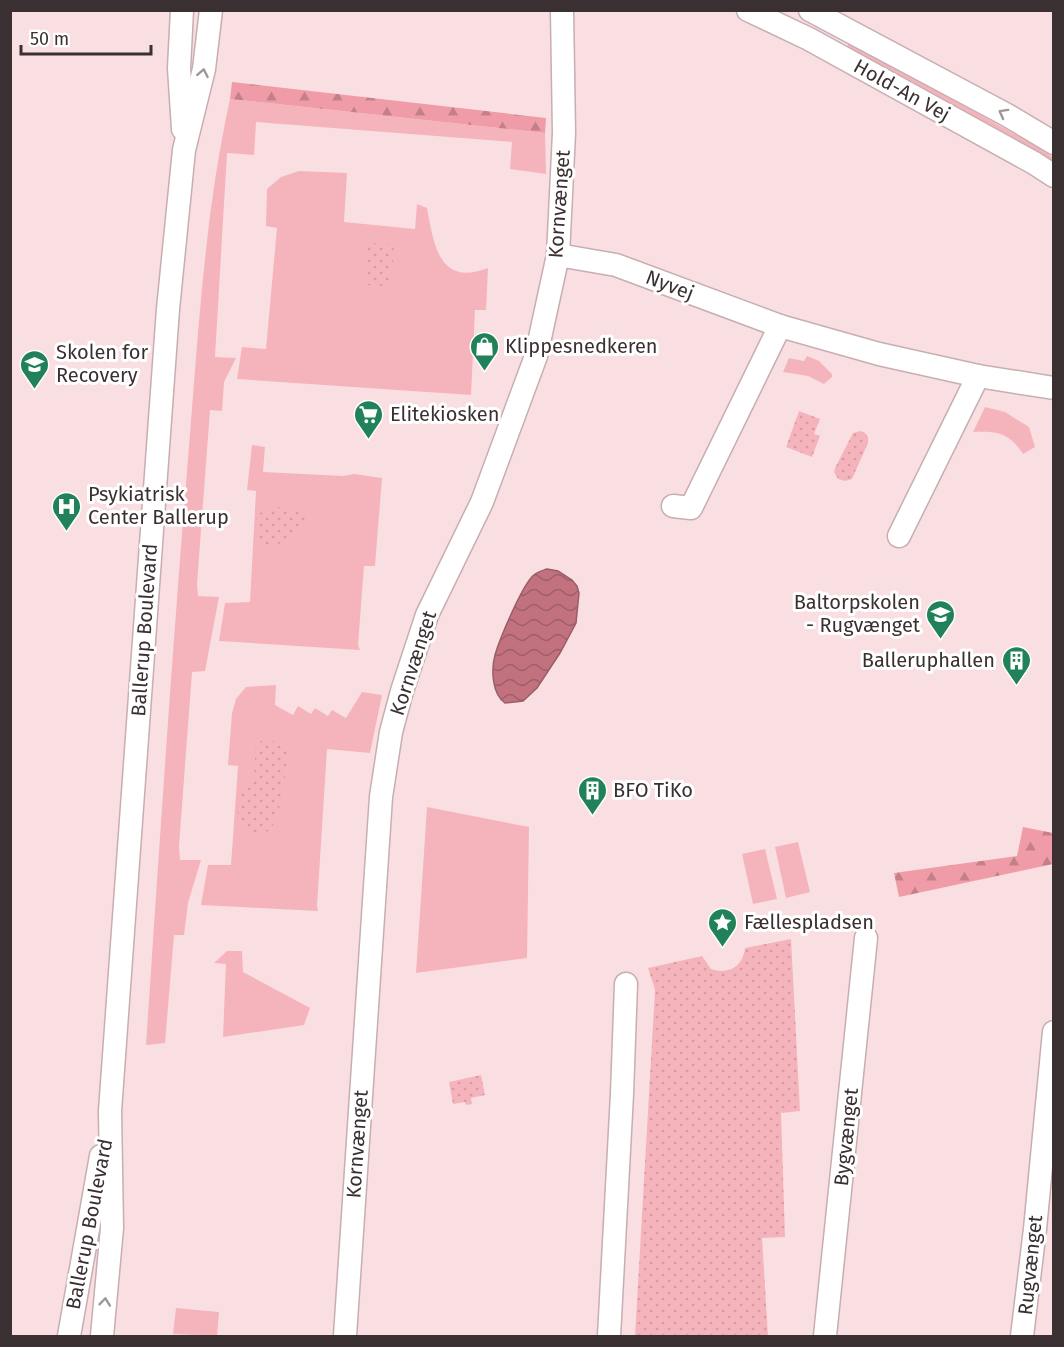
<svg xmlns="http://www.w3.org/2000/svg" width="1064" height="1347" font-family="'Fira Sans',sans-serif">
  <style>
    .grass { fill: #f5b4bc }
    .forest { fill: url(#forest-firs) }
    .park { fill: url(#park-dots) }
    .water { fill: url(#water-waves); stroke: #995e67; stroke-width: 1.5 }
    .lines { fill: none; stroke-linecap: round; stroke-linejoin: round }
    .minor-casing { stroke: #c7aeb0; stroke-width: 25 }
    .minor { stroke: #fff; stroke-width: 22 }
    .oneway { stroke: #9c9898 }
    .labels { text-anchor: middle; stroke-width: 6; stroke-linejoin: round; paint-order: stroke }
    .street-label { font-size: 20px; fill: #3a3031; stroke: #fff }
    .poi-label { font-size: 20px; fill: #3a3031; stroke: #fff; text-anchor: start }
  </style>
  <defs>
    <pattern id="forest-firs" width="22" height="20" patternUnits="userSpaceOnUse" patternTransform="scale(1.5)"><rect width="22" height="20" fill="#f09ca8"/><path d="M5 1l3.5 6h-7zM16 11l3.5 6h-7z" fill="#c38089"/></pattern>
    <pattern id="park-dots" width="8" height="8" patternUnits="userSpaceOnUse" patternTransform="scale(1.5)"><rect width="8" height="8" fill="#f5b4bc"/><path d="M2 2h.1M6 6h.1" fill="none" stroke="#d39ba2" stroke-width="1.8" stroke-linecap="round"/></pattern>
    <pattern id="water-waves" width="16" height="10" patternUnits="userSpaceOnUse" patternTransform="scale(1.5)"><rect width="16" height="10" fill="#c2727e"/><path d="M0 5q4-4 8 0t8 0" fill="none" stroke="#9f5e68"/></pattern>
  </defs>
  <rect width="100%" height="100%" fill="#fadfe2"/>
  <g class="grass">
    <path d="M849,42L1034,145L1053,157V165L846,49Z"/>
    <path d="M230,99L545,133L546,174L510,169L512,142L256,122L254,155L227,153L215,357L236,358L224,382L222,411L210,410L197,584L198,596L219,597L205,671L192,672L179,846L180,860H201L188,903L184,935H174L165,1043L146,1045C159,850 172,654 188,459C198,339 204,217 230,99Z"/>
    <path d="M299,171L347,173L344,222L415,229L417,204L427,208C434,245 439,287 488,268L486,310H475L471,395L237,379L242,347L266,349L277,228L266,226L267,189L281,177Z"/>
    <path d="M807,356L819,361L832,374V377L824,384L808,376L783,372L789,358L804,361Z"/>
    <path d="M985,407L1005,412L1029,427L1035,447L1023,454C1009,433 998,431 973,432Z"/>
    <path d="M252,445L265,447L263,472L343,476L354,474L382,478L375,566H364L358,645L360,650L219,641L225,603L250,602L256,491L247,490Z"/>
    <path d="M276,685L275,705L293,715L298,706L311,714L315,708L328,716L332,710L346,718L362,692L382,695L370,753L327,749L317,906L318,911L201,905L208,865H231L238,766L228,765L232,713L236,699L246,687Z"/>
    <path d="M427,807L529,827L527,958L416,973Z"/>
    <path d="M798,842L810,892L786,898L775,847Z"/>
    <path d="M765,849L777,899L753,904L742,854Z"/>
    <path d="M227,951H242L243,972L310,1008L304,1025L223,1037L226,964L214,963Z"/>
    <path d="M176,1308L219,1312L217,1336L173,1334Z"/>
  </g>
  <g class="forest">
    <path d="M232,82L546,118L545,133L230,99Z"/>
    <path d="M1023,827L1053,833V864L899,897L894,873L1017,856Z"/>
  </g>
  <g class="park">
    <path d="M368,243L394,244L391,286L366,285Z"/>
    <path d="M799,411L820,419L814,434L820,436L812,457L786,447Z"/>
    <path d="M860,431L864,432L868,437V443L852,479L845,481L838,479L834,472L835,468L853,433Z"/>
    <path d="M278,507L305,513L306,521L291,539L270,547L258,542L255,521L260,513Z"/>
    <path d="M256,741L287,742C286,772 284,804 270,831L251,833L237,812L240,791H245L254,781Z"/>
    <path d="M791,939L800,1111L781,1113L785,1237L762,1238L768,1336H635L655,990L648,968L702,956L711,969C728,975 743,967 745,948Z"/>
    <path d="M481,1075L485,1095L471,1098L472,1104L466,1105L465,1102L453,1104L449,1082Z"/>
  </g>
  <path class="water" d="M547,569L558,571L572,580L577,586L579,593L576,623L560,653L537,688L523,701L505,703C492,694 491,670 495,655C500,638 520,591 531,578C535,572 541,571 547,569Z"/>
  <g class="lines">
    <defs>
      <g id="minor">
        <path d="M182,10L179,68L183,129"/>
        <path d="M748,10L809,39L1034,163L1054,176"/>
        <path d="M810,10L1007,115L1054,143"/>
        <path d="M558,255L616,265L780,326L879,354L978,376L1054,388"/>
        <path d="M673,506L691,508L780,326"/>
        <path d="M899,536L978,376"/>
        <path d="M69,1336L101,1156"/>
        <path d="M102,1336L112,1228L110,1111L168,309L184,150L204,69L211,10"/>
        <path d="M345,1336L381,797L391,732L402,691L427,615L482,502L536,356L558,255L564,133L562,10"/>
        <path d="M609,1336L622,1094L626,984"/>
        <path d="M825,1336L866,938"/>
        <path d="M1022,1336L1035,1229L1054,1032"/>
      </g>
    </defs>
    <use href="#minor" class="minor-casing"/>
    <use href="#minor" class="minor"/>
  </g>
  <defs><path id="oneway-chevron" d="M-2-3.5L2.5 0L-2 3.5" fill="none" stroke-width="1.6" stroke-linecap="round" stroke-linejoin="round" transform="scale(1.5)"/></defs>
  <g class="oneway">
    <use href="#oneway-chevron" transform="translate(203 73) rotate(-79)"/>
    <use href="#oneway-chevron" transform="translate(1003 113) rotate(-151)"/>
    <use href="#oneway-chevron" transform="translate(105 1302) rotate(-84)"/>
  </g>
  <defs>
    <symbol id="shop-pin" viewBox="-11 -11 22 30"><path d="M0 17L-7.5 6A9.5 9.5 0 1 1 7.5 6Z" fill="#218159" stroke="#fff"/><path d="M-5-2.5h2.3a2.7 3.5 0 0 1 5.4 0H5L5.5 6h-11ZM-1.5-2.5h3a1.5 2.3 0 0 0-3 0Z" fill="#fff"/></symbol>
    <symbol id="school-pin" viewBox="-11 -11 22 30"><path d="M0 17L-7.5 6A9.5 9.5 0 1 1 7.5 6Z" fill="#218159" stroke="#fff"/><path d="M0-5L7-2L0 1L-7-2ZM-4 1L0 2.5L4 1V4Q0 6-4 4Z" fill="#fff"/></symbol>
    <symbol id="supermarket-pin" viewBox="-11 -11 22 30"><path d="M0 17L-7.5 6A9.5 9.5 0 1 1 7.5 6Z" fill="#218159" stroke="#fff"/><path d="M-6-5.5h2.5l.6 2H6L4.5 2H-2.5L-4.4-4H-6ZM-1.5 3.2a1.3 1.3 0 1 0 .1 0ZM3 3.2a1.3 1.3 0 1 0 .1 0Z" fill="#fff"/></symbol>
    <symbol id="hospital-pin" viewBox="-11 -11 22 30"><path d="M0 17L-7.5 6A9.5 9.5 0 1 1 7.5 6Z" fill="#218159" stroke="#fff"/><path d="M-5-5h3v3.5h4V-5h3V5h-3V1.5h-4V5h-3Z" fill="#fff"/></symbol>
    <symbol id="building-pin" viewBox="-11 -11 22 30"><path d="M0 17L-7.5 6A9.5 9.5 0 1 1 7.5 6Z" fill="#218159" stroke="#fff"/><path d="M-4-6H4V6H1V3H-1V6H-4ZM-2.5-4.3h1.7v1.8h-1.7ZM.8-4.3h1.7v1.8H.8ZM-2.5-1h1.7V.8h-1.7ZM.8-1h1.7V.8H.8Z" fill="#fff"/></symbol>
    <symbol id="sight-pin" viewBox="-11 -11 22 30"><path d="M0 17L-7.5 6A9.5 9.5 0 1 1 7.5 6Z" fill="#218159" stroke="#fff"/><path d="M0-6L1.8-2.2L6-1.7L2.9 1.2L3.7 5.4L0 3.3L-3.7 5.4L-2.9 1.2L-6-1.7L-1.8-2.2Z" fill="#fff"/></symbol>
  </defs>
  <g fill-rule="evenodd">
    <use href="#shop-pin" x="468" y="330" width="33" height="45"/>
    <use href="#school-pin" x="18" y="348" width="33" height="45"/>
    <use href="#supermarket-pin" x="352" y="398" width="33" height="45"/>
    <use href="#hospital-pin" x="50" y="490" width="33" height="45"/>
    <use href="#school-pin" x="924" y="598" width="33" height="45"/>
    <use href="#building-pin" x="1000" y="644" width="33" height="45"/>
    <use href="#building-pin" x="576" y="774" width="33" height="45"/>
    <use href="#sight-pin" x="706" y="906" width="33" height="45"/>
  </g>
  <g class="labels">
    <g class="street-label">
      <text transform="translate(902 90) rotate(29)" y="7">Hold-An Vej</text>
      <text transform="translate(559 204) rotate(-86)" y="7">Kornvænget</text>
      <text transform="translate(670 285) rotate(21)" y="7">Nyvej</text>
      <text transform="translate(144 630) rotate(-86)" y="7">Ballerup Boulevard</text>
      <text transform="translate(413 663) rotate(-72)" y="7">Kornvænget</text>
      <text transform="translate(846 1137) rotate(-84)" y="7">Bygvænget</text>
      <text transform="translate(357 1144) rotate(-86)" y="7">Kornvænget</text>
      <text transform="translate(89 1224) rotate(-79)" y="7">Ballerup Boulevard</text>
      <text transform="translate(1030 1265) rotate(-84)" y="7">Rugvænget</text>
    </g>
    <g class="poi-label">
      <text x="505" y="353">Klippesnedkeren</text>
      <text x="56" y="359">Skolen for<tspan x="56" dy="23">Recovery</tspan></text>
      <text x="390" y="421">Elitekiosken</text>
      <text x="88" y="501">Psykiatrisk<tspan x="88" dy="23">Center Ballerup</tspan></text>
      <text x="920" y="609" text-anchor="end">Baltorpskolen<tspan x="920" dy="23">- Rugvænget</tspan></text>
      <text x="995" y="667" text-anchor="end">Balleruphallen</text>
      <text x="613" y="797">BFO TiKo</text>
      <text x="744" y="929">Fællespladsen</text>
    </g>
  </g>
  <rect width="1064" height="1347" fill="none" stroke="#3a3031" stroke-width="24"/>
  <path d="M21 45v9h130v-9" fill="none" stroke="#3a3031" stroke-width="3"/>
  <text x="30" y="45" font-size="18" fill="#3a3031" stroke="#ffffff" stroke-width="4.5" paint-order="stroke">50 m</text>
</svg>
